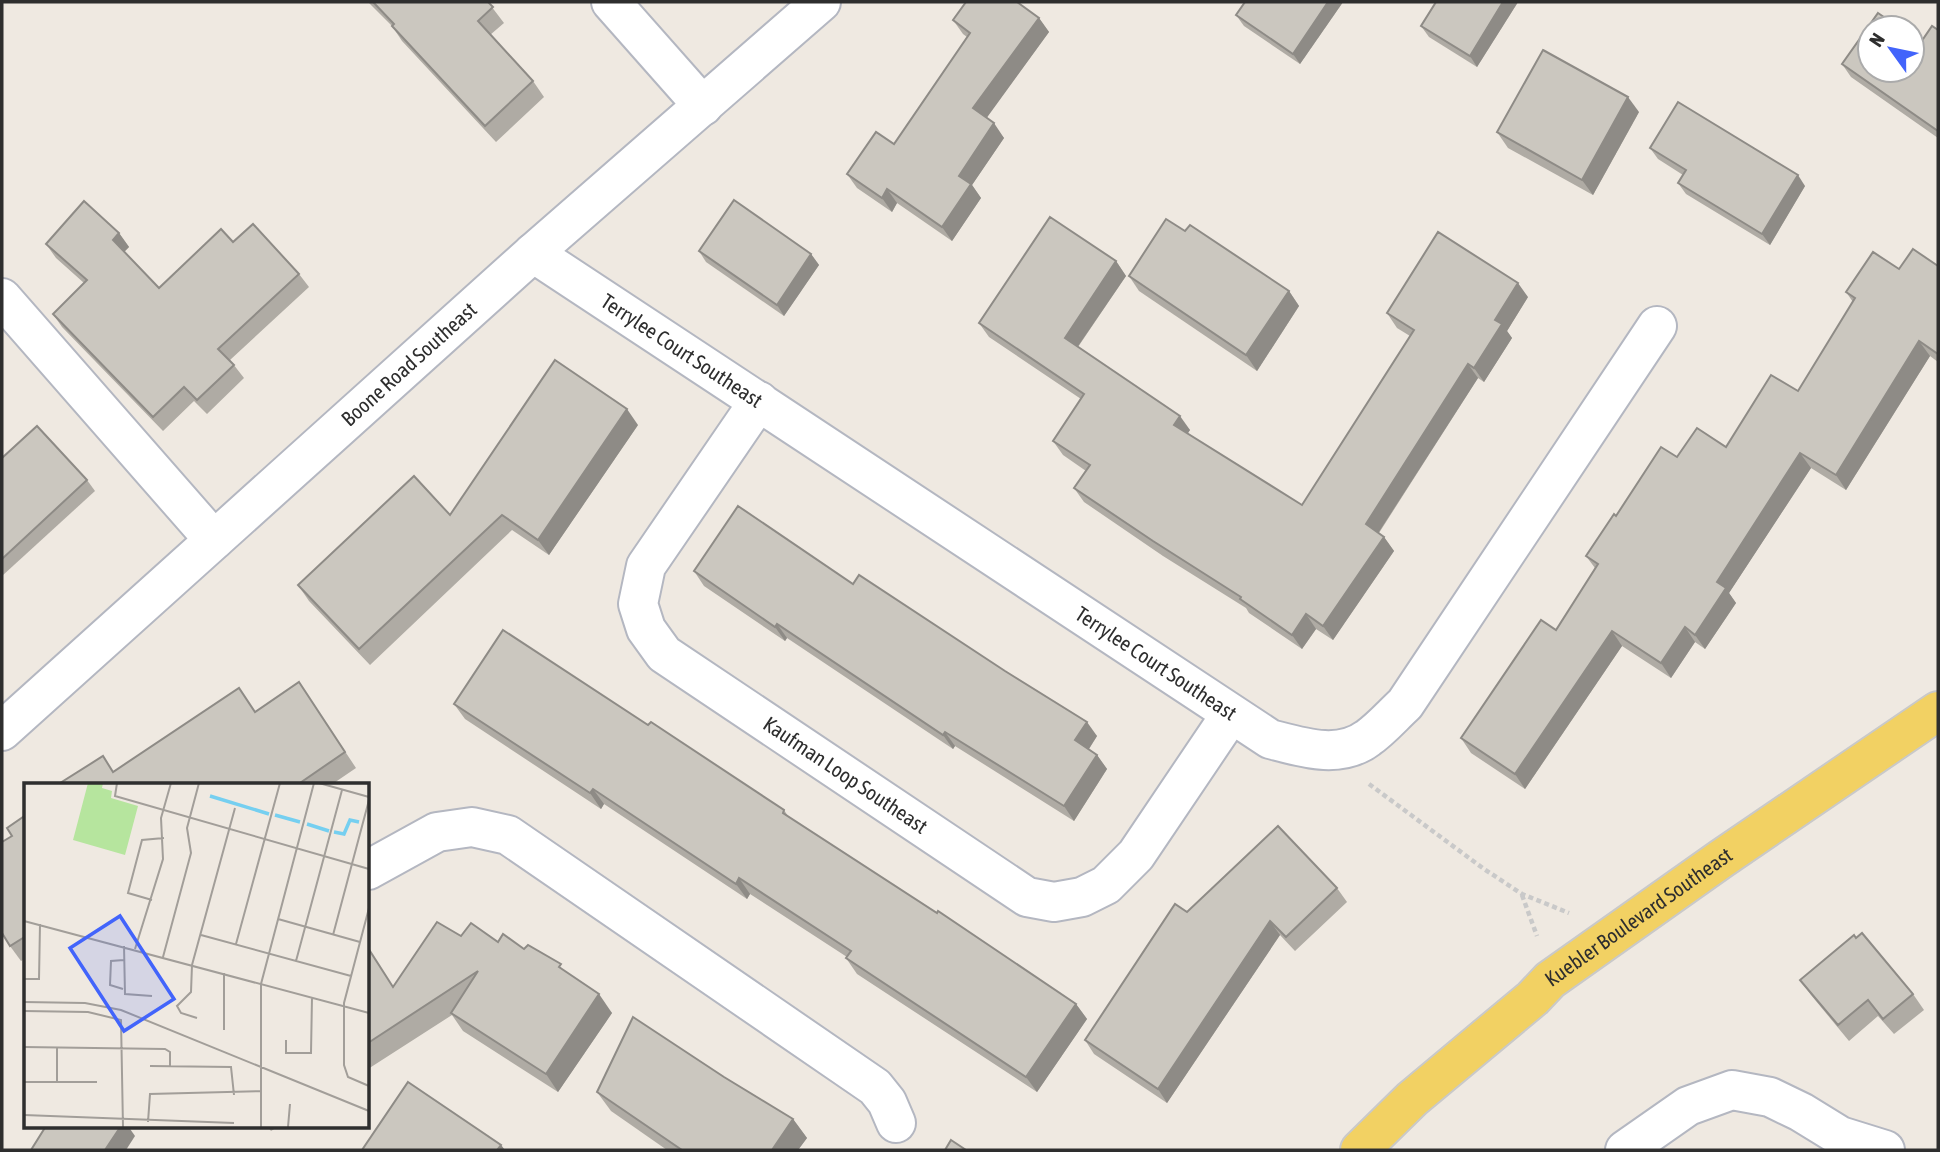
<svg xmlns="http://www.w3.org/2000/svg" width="1940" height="1152" font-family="'Asap Condensed',sans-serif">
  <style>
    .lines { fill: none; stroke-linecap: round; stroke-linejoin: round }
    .minor-casing { stroke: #b4b7c1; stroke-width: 42 }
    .major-casing { stroke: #c9c9c9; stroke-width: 42 }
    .path { stroke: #c9c9c9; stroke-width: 4.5; stroke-dasharray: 5 3.5; stroke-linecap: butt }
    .minor { stroke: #fff; stroke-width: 38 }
    .major { stroke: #f2d163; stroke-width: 38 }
    .wall { fill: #afaba4 }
    .shaded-wall { fill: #8e8b86 }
    .building { fill: #cbc7bf; stroke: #8e8b86; stroke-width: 2 }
    .labels { text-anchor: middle; stroke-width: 7; stroke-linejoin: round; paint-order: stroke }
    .street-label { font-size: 21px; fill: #2e2e2e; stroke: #fff }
    .inset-river { fill: none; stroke: #75cff0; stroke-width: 3.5 }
    .inset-road { fill: none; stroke: #a29e99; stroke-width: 2 }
    .view { fill: #4264fb; fill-opacity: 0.15; stroke: #4264fb; stroke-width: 3.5 }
    .inset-edge { fill: none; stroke: #2e2e2e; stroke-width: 3.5 }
  </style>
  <rect width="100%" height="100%" fill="#efe9e1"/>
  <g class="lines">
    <defs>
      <g id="minor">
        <path d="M611,2L703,106"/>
        <path id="s1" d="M533,253L1270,739C1301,747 1339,760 1368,738C1381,729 1393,715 1405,704L1657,326"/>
        <path d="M2,298L214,540"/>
        <path id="s2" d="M759,401L646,566L638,604L646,629L664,654L1027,897L1054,902L1082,897L1106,885L1136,855L1231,714"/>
        <path id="s3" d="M2,731L533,253L821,2"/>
        <path d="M368,870L437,832L472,827L508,835L875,1087L887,1102L896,1123"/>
        <path d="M1625,1150L1688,1106L1732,1090L1770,1097L1801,1112L1840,1136L1885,1150"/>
      </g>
      <g id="major">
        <path id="s4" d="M1360,1150L1412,1099L1533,998L1550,980L1721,859L1938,711"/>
      </g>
    </defs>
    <use href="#minor" class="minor-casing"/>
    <use href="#major" class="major-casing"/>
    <g class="path">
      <path d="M1369,784L1484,869L1522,894L1569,913"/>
      <path d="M1522,895L1537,936"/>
    </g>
    <use href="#minor" class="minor"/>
    <use href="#major" class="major"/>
  </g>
  <g class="wall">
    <path d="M368,2H488L504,23L490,35L533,81L544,97L496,142L402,41L392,26Z"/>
    <path d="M1343,2L1300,64L1244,26L1236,15Z"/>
    <path d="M1436,2H1518L1477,67L1429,37L1421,26Z"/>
    <path d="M1039,18L1049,32L986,118L1004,138L972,185L981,198L952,241L897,203L892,212L857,188L847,174L894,144L967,37L963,34L953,20Z"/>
    <path d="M1938,30V138L1851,77L1842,64L1921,42Z"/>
    <path d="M1639,112L1593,195L1508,148L1497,132Z"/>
    <path d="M1650,148L1805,186L1770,245L1686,194L1678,183L1683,175L1658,159Z"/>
    <path d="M1185,231L1289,291L1299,306L1257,371L1139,291L1129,276Z"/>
    <path d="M119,233L129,247L124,252L159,288L233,242L299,274L309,287L230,360L244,378L207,414L194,401L163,431L62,327L53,314L84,283L56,258L46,244Z"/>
    <path d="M699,251L811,254L819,265L784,316L706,262Z"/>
    <path d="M1116,261L1126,276L1078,347L1190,430L1187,434L1302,505L1410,336L1397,328L1387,313L1528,297L1507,331L1512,338L1484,382L1478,378L1379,533L1384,537L1394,551L1333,640L1316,629L1302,649L1249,613L1246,608L1163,556L1084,502L1074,488L1086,471L1063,455L1053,441L1081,399L989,337L979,323Z"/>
    <path d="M1938,266V362L1930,356L1846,490L1811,468L1729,593L1736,603L1705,649L1695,642L1671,678L1622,646L1525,789L1471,753L1461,738L1556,630L1595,568L1586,556L1616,516L1677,457L1726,447L1798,391L1853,302L1846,292L1899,269Z"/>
    <path d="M638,425L549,555L512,530L370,665L309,601L298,585L450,515Z"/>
    <path d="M2,458L87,480L95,491L2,576Z"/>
    <path d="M694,571L853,584L1097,736L1089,749L1097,755L1107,769L1074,821L955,746L953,749L787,638L785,641L704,586Z"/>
    <path d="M299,682L356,768L331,785H57L114,772L255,712Z"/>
    <path d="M454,704L648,725L784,810L788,816L1076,1004L1087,1019L1037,1092L857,974L846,958L847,957L750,894L747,899L604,804L601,809L465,719Z"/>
    <path d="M26,815V958L21,961L10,946L12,836Z"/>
    <path d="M1337,888L1347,902L1295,951L1280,935L1167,1103L1094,1054L1085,1040L1187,912Z"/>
    <path d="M498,942L524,949L567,972L612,1013L558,1092L463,1031L452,1015L368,1069V948L393,987Z"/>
    <path d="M1800,980L1913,994L1924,1010L1894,1034L1878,1016L1849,1041L1811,995Z"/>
    <path d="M724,1077L793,1119L807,1138L798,1150H667L611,1111L597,1092Z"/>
    <path d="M267,1126H279L271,1131Z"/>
  </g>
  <g class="shaded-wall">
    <path d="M1328,2H1343L1300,64L1293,54Z"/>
    <path d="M1503,2H1518L1477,67L1470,56Z"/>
    <path d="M1039,18L1049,32L983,123L973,108Z"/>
    <path d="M1628,97L1639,112L1593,195L1582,180Z"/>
    <path d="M994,123L1004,138L972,185L981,198L952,241L942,227L959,176Z"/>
    <path d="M1798,175L1805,186L1770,245L1762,234Z"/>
    <path d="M887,189L897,203L892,212L882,198Z"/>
    <path d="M119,233L129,247L122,254L113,240Z"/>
    <path d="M811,254L819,265L784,316L777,305Z"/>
    <path d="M1116,261L1126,276L1074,352L1065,338Z"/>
    <path d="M1518,283L1528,297L1507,331L1512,338L1484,382L1474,368L1495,320Z"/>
    <path d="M1289,291L1299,306L1257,371L1246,355Z"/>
    <path d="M1919,341L1930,356L1846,490L1836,475Z"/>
    <path d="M1468,364L1478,378L1375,538L1366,524Z"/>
    <path d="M627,409L638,425L549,555L538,540Z"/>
    <path d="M1180,416L1190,430L1184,439L1174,425Z"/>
    <path d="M1800,453L1811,468L1729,593L1736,603L1705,649L1695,635L1717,582Z"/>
    <path d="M1384,537L1394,551L1333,640L1323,626Z"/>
    <path d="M1306,614L1316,629L1302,649L1292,635Z"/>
    <path d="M777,624L787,638L785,641L775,627Z"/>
    <path d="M1685,627L1695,642L1671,678L1661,663Z"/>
    <path d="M1612,631L1622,646L1525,789L1515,774Z"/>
    <path d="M1087,722L1097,736L1085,755L1075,740Z"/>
    <path d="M945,732L955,746L953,749L943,735Z"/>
    <path d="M1097,755L1107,769L1074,821L1064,806Z"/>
    <path d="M593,789L604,804L601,809L590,793Z"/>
    <path d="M739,878L750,894L747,899L736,884Z"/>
    <path d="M1270,921L1280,935L1167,1103L1158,1089Z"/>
    <path d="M599,994L612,1013L558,1092L546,1074Z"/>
    <path d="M1076,1004L1087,1019L1037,1092L1026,1077Z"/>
    <path d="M793,1119L807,1138L798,1150H772Z"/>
    <path d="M121,1126H128L135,1136L126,1150H105Z"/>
    <path d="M501,1145L505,1150H497Z"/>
  </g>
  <g class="building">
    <path d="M373,2H488L493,7L478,21L533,81L485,126L392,26L394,24Z"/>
    <path d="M966,2H1017L1039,18L973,108L994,123L959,176L971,184L942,227L887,189L882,198L847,174L876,132L894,144L970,33L953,20Z"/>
    <path d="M1245,2H1328L1293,54L1236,15Z"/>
    <path d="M1436,2H1503L1470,56L1421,26Z"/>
    <path d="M1878,13L1900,28H1870V70H1912V36L1921,42L1932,26L1938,30V131L1842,64Z"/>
    <path d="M1543,50L1628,97L1582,180L1497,132Z"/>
    <path d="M1678,102L1798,175L1762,234L1678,183L1686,170L1650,148Z"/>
    <path d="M734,200L811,254L777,305L699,251Z"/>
    <path d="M84,201L119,233L113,240L159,288L221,229L233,242L253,224L299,274L218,349L234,365L197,400L184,387L153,417L53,314L87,280L46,244Z"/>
    <path d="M1050,217L1116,261L1065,338L1180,416L1174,425L1302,505L1414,330L1387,313L1438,232L1518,283L1495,320L1502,324L1474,368L1468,364L1366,524L1384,537L1323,626L1306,614L1292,635L1240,599L1241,597L1153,541L1074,488L1090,465L1053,441L1084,394L979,323Z"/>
    <path d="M1166,219L1185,231L1190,225L1289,291L1246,355L1129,276Z"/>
    <path d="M1913,249L1938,266V354L1919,341L1836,475L1800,453L1717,582L1726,588L1695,635L1685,627L1661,663L1612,631L1515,774L1461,738L1541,620L1556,630L1598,564L1586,556L1614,514L1616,516L1661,447L1677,457L1697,428L1726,447L1771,375L1798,391L1855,298L1846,292L1873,252L1899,269Z"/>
    <path d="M555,360L627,409L538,540L502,515L359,649L298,585L414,476L450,515Z"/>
    <path d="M37,426L87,480L2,559V458Z"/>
    <path d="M738,506L853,584L859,575L1005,671L1087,722L1075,740L1097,755L1064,806L945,732L943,735L777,624L775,627L694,571Z"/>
    <path d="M503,630L648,725L651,722L784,810L783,813L937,913L938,911L1076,1004L1026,1077L846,958L851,951L739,878L736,884L593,789L590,793L454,704Z"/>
    <path d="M299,682L345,752L297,785H57L103,756L113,772L239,688L255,712Z"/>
    <path d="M26,815V936L10,946L2,933V842L12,836L7,828Z"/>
    <path d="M1278,826L1337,888L1286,937L1270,921L1158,1089L1085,1040L1175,904L1187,912Z"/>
    <path d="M437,922L461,936L471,923L498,942L503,934L524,949L528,945L561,964L559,967L599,994L546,1074L451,1013L478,971L368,1043V948L393,987Z"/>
    <path d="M1862,933L1913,994L1883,1019L1868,1000L1838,1025L1800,980L1854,935L1856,938Z"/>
    <path d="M633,1017L724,1077L793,1119L772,1150H682L597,1092Z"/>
    <path d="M408,1082L501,1145L497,1150H362Z"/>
    <path d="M46,1126H121L105,1150H31Z"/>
    <path d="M951,1140L966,1150H945Z"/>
  </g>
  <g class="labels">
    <g class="street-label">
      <text dy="7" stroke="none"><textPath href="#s1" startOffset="178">Terrylee Court Southeast</textPath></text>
      <text dy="7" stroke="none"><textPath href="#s3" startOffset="548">Boone Road Southeast</textPath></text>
      <text dy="7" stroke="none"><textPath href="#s1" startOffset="746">Terrylee Court Southeast</textPath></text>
      <text dy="7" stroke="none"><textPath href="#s2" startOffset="514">Kaufman Loop Southeast</textPath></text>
      <text dy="7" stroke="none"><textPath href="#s4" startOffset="364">Kuebler Boulevard Southeast</textPath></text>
    </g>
  </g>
  <g transform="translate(24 783)">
    <rect width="345" height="345" fill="#efe9e1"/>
    <path d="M64,0H79L78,5L88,8L87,15L114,23L101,72L49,57Z" fill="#b6e59e"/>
    <path class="inset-river" d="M186,13L245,31M251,32L276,39M283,41L305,48M310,49L320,51L326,37L335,39"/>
    <path class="inset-road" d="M93,0L91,13L345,86M295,0L345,14M128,117L104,110L118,57L140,55M345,125L320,220V282L324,294L345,303M254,136L336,159M0,138L345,230M177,152L327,193M309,152L345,17M212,161L256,0M100,163L101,211L128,213M111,166L139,76L137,35L147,0M139,174L167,70L163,45L175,0M272,178L318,7M200,190V247M0,196H15L16,141M99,206L86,202L87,178L100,177M0,219L61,220L97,227L345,328M0,228L64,229L97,237L99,344M173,235L157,230L153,223L167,209L168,182L211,25M262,257V270H287L288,214M0,264L141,266L146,269V283M126,283L207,284L210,312M0,299H73M33,299V265M0,332L210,340M124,339L126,311L237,308M237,344V201L290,0M264,344L266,321"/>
    <path class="view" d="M96,133L150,216L100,248L46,165Z"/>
    <rect width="345" height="345" class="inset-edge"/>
  </g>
  <rect width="1940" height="1152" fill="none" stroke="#2e2e2e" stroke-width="7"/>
  <g transform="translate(1891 49) rotate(303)"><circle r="33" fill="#ffffff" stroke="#ababab" stroke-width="2"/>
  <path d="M0-5L12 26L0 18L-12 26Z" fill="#4264fb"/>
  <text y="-10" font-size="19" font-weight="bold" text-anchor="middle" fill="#2e2e2e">N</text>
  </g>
</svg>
